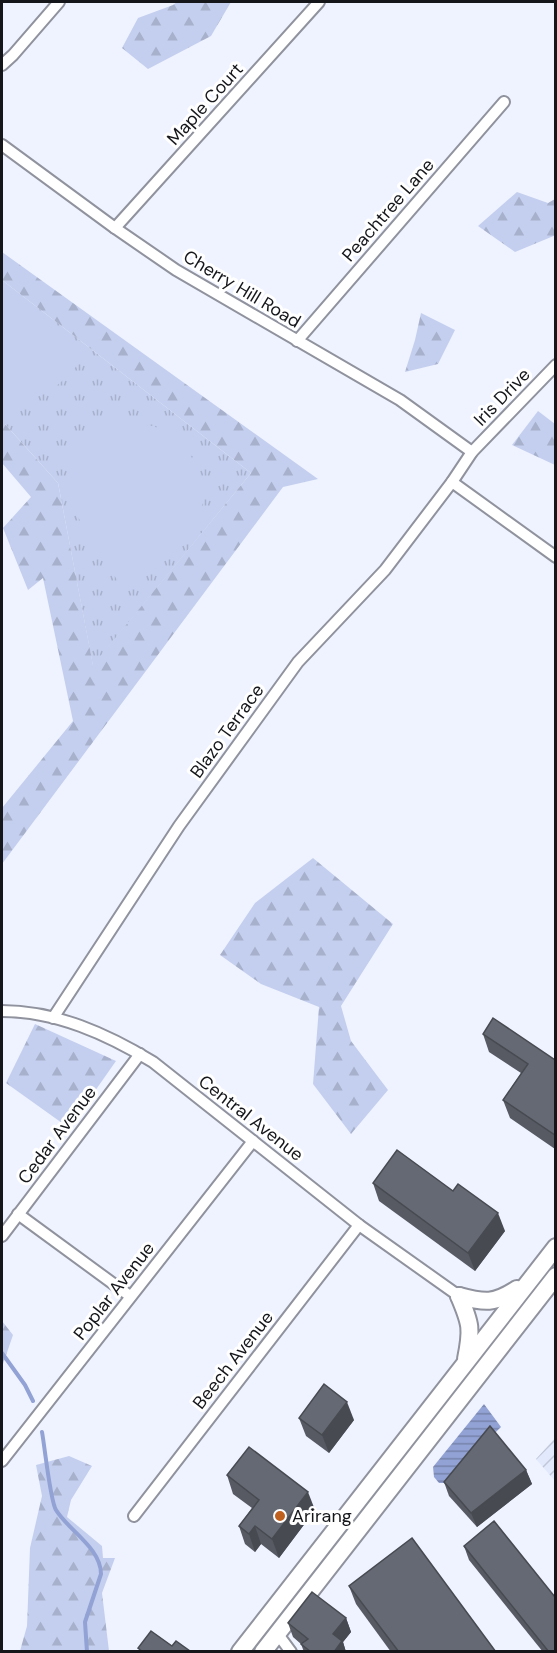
<svg xmlns="http://www.w3.org/2000/svg" width="557" height="1653" font-family="'DM Sans',sans-serif">
  <style>
    .industrial { fill: url(#industrial-furrows) }
    .grass { fill: url(#grass-tufts) }
    .forest { fill: url(#forest-firs) }
    .garden { fill: #c4cfef }
    .water { fill: url(#water-rules) }
    .lines { fill: none; stroke-linecap: round; stroke-linejoin: round }
    .stream { stroke: #92a2d4; stroke-width: 4 }
    .minor-casing { stroke: #90939e; stroke-width: 14 }
    .trunk-casing { stroke: #90939e; stroke-width: 20 }
    .minor { stroke: #fff; stroke-width: 10 }
    .trunk { stroke: #fff; stroke-width: 16 }
    .wall { fill: #575a63 }
    .shaded-wall { fill: #474a50 }
    .building { fill: #656973; stroke: #474a50; stroke-width: 1.5 }
    .poi-dot { fill: #c0601e; stroke: #fff; stroke-width: 2 }
    .labels { text-anchor: middle; stroke-width: 6; stroke-linejoin: round; paint-order: stroke }
    .street-label { font-size: 18px; fill: #15161a; stroke: #fff }
    .poi-label { font-size: 18px; fill: #15161a; stroke: #fff; text-anchor: start }
  </style>
  <defs>
    <pattern id="industrial-furrows" width="10" height="10" patternUnits="userSpaceOnUse" patternTransform="scale(1.5)"><rect width="10" height="10" fill="#e2e9fc"/><path d="M-1 1l2-2M0 10L10 0M9 11l2-2" fill="none" stroke="#c1c7d7"/></pattern>
    <pattern id="grass-tufts" width="24" height="20" patternUnits="userSpaceOnUse" patternTransform="scale(1.5)"><rect width="24" height="20" fill="#c4cfef"/><path d="M3 7l-1-3M5 7V3M7 7l1-3M15 17l-1-3M17 17v-4M19 17l1-3" fill="none" stroke="#a8b1cc"/></pattern>
    <pattern id="forest-firs" width="22" height="20" patternUnits="userSpaceOnUse" patternTransform="scale(1.5)"><rect width="22" height="20" fill="#c4cfef"/><path d="M5 1l3.5 6h-7zM16 11l3.5 6h-7z" fill="#a8b1cc"/></pattern>
    <pattern id="water-rules" width="6" height="5" patternUnits="userSpaceOnUse" patternTransform="scale(1.5)"><rect width="6" height="5" fill="#92a2d4"/><path d="M0 2.5h6" fill="none" stroke="#7683ab"/></pattern>
  </defs>
  <rect width="100%" height="100%" fill="#eff3ff"/>
  <path class="industrial" d="M555,1438V1481L536,1459Z"/>
  <path class="grass" d="M2,280L251,473L93,666L58,483L5,424L2,426Z"/>
  <g class="forest">
    <path d="M177,2H231L211,36L148,69L122,48L138,18L173,5Z"/>
    <path d="M517,192L548,203L555,199L556,235L515,252L478,226Z"/>
    <path d="M2,252L318,479L283,487L2,864V808L73,721L43,578L28,590L3,528L31,497L2,463V426L4,423L58,483L93,665L251,473L2,280Z"/>
    <path d="M421,313L455,330L438,364L405,372L415,340Z"/>
    <path d="M538,411L555,424V465L512,445Z"/>
    <path d="M313,858L393,924L341,1006L351,1041L388,1090L351,1134L313,1084L319,1007L261,984L220,955L255,903Z"/>
    <path d="M35,1024L116,1061L69,1128L6,1083Z"/>
    <path d="M2,1321L13,1335L3,1364L2,1362Z"/>
    <path d="M69,1456L92,1466L71,1500L67,1517L102,1546L103,1558H115L102,1593L109,1651H20L27,1626L30,1548L42,1496L36,1465Z"/>
  </g>
  <g class="garden">
    <path d="M2,294L84,357C60,387 42,402 2,403Z"/>
    <path d="M113,424L154,426L187,447L207,492L191,536L119,583L68,501L73,446Z"/>
  </g>
  <path class="water" d="M484,1404L501,1427L444,1483H439L434,1477L433,1467Z"/>
  <g class="lines">
    <g class="stream">
      <path d="M2,1353L25,1385L33,1401"/>
      <path d="M42,1432C45,1448 50,1500 56,1510C69,1531 101,1548 101,1574L85,1622L87,1652"/>
    </g>
    <defs>
      <g id="minor">
        <path d="M2,65L13,55L59,2"/>
        <path d="M2,145L115,228L176,270L400,400L472,452"/>
        <path d="M115,228L319,2"/>
        <path d="M297,341L504,102"/>
        <path d="M452,482L556,557"/>
        <path d="M2,1011C56,1011 107,1034 153,1062L359,1225L459,1296"/>
        <path d="M53,1018L179,826L298,662L385,570L452,482L472,452L556,365"/>
        <path d="M18,1214L130,1296"/>
        <path d="M2,1236L140,1054"/>
        <path d="M2,1461L253,1141"/>
        <path d="M134,1516L359,1225"/>
        <path d="M277,1633L291,1652"/>
      </g>
      <g id="trunk">
        <path d="M459,1296C485,1303 494,1304 517,1289"/>
        <path d="M459,1296C471,1324 472,1329 466,1359"/>
        <path d="M240,1652L556,1247"/>
        <path d="M263,1652L556,1276"/>
      </g>
    </defs>
    <use href="#minor" class="minor-casing"/>
    <use href="#trunk" class="trunk-casing"/>
    <use href="#minor" class="minor"/>
    <use href="#trunk" class="trunk"/>
  </g>
  <g class="wall">
    <path d="M483,1034L555,1060V1149L510,1118L503,1100L521,1073L489,1052Z"/>
    <path d="M373,1183L505,1231L475,1271L379,1201Z"/>
    <path d="M299,1418L354,1420L329,1453L306,1436Z"/>
    <path d="M526,1470L532,1484L477,1527L449,1496L444,1482Z"/>
    <path d="M227,1475L315,1510L279,1558L261,1544L255,1552L245,1544L239,1526L252,1508L233,1494Z"/>
    <path d="M464,1546L555,1652H543L469,1560Z"/>
    <path d="M349,1586L496,1652H391L356,1604Z"/>
    <path d="M346,1618L351,1632L343,1642L346,1652H304L301,1644L293,1637L288,1623Z"/>
  </g>
  <g class="shaded-wall">
    <path d="M498,1213L505,1231L475,1271L468,1253Z"/>
    <path d="M347,1402L354,1420L329,1453L322,1435Z"/>
    <path d="M526,1470L532,1484L477,1527L471,1513Z"/>
    <path d="M308,1492L315,1510L279,1558L272,1539Z"/>
    <path d="M255,1526L261,1544L255,1552L249,1534Z"/>
    <path d="M346,1618L351,1632L343,1642L346,1652H334L333,1634Z"/>
  </g>
  <g class="building">
    <path d="M493,1018L555,1060V1135L503,1100L528,1064L483,1034Z"/>
    <path d="M397,1150L453,1191L458,1184L498,1213L468,1253L373,1183Z"/>
    <path d="M324,1384L347,1402L322,1435L299,1418Z"/>
    <path d="M490,1426L526,1470L471,1513L444,1482Z"/>
    <path d="M249,1447L308,1492L272,1539L255,1526L249,1534L239,1526L259,1500L227,1475Z"/>
    <path d="M494,1521L555,1597V1652H549L464,1546Z"/>
    <path d="M412,1538L496,1652H399L349,1586Z"/>
    <path d="M312,1592L346,1618L333,1634L342,1641L334,1652H311L301,1644L308,1639L288,1623Z"/>
    <path d="M151,1631L172,1646L176,1641L190,1651L143,1652L138,1648Z"/>
  </g>
  <circle class="poi-dot" cx="280" cy="1516" r="6"/>
  <g class="labels">
    <g class="street-label">
      <text transform="translate(205 104) rotate(-48)" y="6">Maple Court</text>
      <text transform="translate(388 210) rotate(-49)" y="6">Peachtree Lane</text>
      <text transform="translate(242 289) rotate(31)" y="6">Cherry Hill Road</text>
      <text transform="translate(502 397) rotate(-46)" y="6">Iris Drive</text>
      <text transform="translate(227 731) rotate(-54)" y="6">Blazo Terrace</text>
      <text transform="translate(251 1118) rotate(38)" y="6">Central Avenue</text>
      <text transform="translate(57 1135) rotate(-53)" y="6">Cedar Avenue</text>
      <text transform="translate(114 1291) rotate(-52)" y="6">Poplar Avenue</text>
      <text transform="translate(233 1360) rotate(-52)" y="6">Beech Avenue</text>
    </g>
    <g class="poi-label">
      <text x="292" y="1522">Arirang</text>
    </g>
  </g>
  <rect width="557" height="1653" fill="none" stroke="#15161a" stroke-width="6"/>
</svg>
